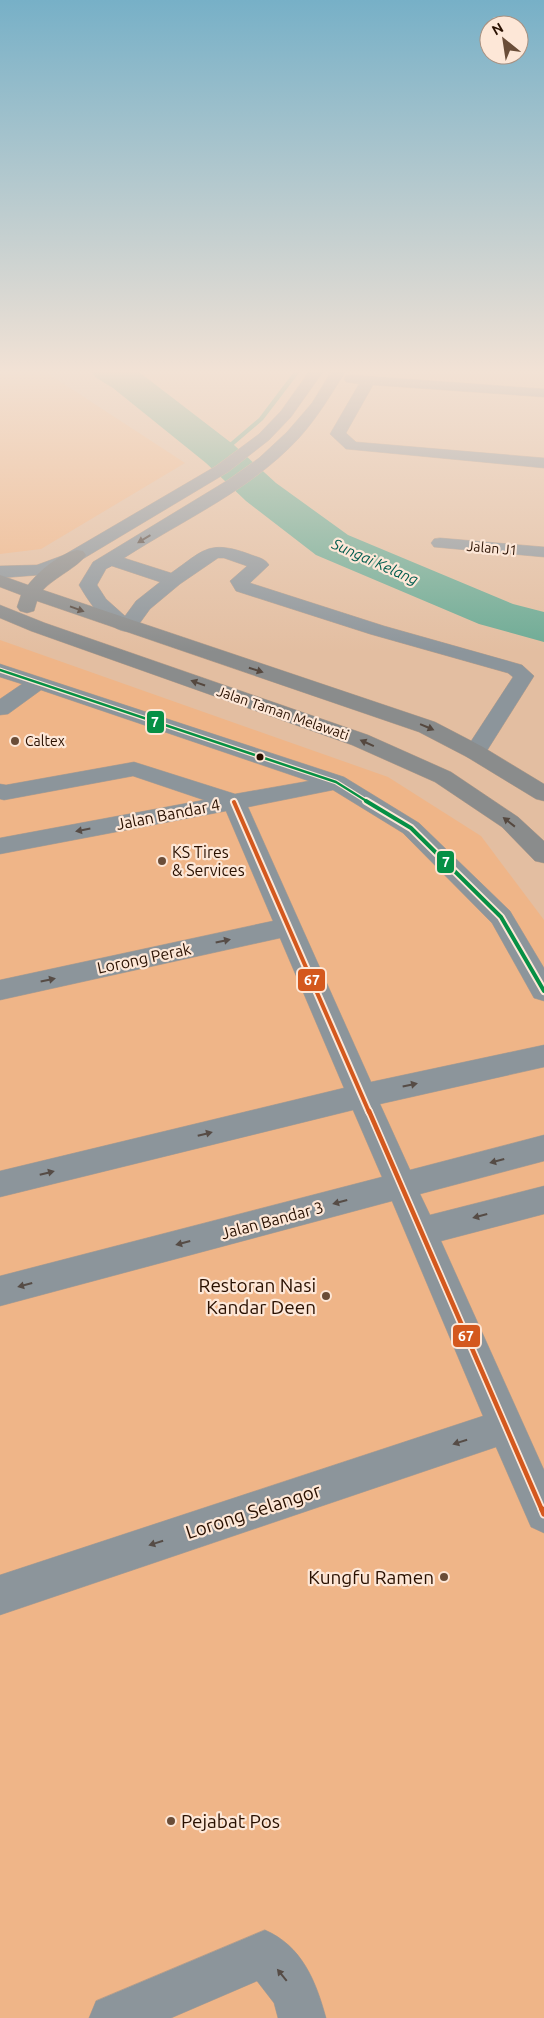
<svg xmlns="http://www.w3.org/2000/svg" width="544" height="2018" font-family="Ubuntu,sans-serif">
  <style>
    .built { fill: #efb588 }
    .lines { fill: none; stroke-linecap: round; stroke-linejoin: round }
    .stream { fill: #6dab95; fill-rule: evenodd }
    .river { fill: #6dab95; fill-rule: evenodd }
    .minor-casing { stroke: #bca08a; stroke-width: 1 }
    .major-casing { stroke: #bca08a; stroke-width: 1 }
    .minor { fill: #8c959b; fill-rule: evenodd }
    .major { fill: #8a8c8c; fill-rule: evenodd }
    .bus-1-far1-casing { stroke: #fde7d7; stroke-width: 5 }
    .bus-1-casing { stroke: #fde7d7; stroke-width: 8 }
    .bus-2-far2-casing { stroke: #fde7d7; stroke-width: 8 }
    .bus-2-far1-casing { stroke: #fde7d7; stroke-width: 8 }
    .bus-2-casing { stroke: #fde7d7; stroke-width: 9 }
    .bus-1-far1 { stroke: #069045; stroke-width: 2.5 }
    .bus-1 { stroke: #069045; stroke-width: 4 }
    .bus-2-far2 { stroke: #d4581d; stroke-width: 4 }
    .bus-2-far1 { stroke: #d4581d; stroke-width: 4.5 }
    .bus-2 { stroke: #d4581d; stroke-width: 5.5 }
    .oneway { fill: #564c46 }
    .oneway2 { fill: #55483f }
    .poi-dot { fill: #6a4d38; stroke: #fde7d7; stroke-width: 2 }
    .bus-dot { fill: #291000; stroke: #fde7d7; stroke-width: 2 }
    .labels { text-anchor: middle; stroke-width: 4.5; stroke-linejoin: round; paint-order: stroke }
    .far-street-label { font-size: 14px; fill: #291000; stroke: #fde7d7 }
    .far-poi-label { font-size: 14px; fill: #291000; stroke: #fde7d7; text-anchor: start }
    .far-water-label { font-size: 15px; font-style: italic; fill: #005c4e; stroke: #fde7d7 }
    .street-label { font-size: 16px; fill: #291000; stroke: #fde7d7 }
    .poi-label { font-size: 16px; fill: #291000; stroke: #fde7d7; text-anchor: start }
    .near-poi-label { font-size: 19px; fill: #291000; stroke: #fde7d7; text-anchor: end }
    .near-street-label { font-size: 19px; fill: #291000; stroke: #fde7d7 }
    .line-badge { stroke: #fde7d7; stroke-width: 2 }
    .badge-label { font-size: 14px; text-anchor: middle; font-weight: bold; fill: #fff }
  </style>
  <rect width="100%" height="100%" fill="#e3bea1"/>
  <g class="built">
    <path d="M0,369H41L185,463L41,549L0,554Z"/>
    <path d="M0,640L388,777L481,836L544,920V2018H0Z"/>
  </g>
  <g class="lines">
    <path class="stream" d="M296,369H302L263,420L222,455H218V453L259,418Z"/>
    <path class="river" d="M90,369H134L139,372L234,445L276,483L348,535L513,604L544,612V642L479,624L316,555L246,501L206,463L113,388L95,377Z"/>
    <defs>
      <g id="minor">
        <path d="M311,369H325L291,417L269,440L228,472L76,563L39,575L0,578V566L37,565L64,555L216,466L259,434L281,411Z"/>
        <path d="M333,369H347C332,393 318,417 299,438C251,490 183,520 124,558L171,573C203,551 208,539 249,554C256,557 265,558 269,565L250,583L384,626L522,665L534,676L483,757L475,759L467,757L464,752L513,677L508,673L370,634L236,591L230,581L247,566L224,558H218L180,584L150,609L134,631C111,637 89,602 79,585L93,562L228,480L259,458L287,432L312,403ZM112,566L160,582L136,601L125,616L106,599L97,585L106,569Z"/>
        <path d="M351,375L544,389V397L373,385L346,433L356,442L544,458V468L346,449L330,434L359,384L346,382L344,379L346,376Z"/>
        <path d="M440,538L544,547V557L434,547L431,543L434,539Z"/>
        <path d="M0,664L344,777L419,823L510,911L544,968V1001L534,998L492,923L403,833L333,790L248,807L371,1082L544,1045V1067L380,1104L410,1170L544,1135V1161L420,1194L430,1215L544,1186V1214L441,1241L544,1470V1533L531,1527L496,1447L0,1615V1575L483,1416L392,1201L0,1306V1276L382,1177L353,1110L0,1197V1171L344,1088L280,938L0,1000V980L273,921L226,811L0,854V838L204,800L133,776L4,800L0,799V784L6,785L134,762L235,794L309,781L41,690L8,714L0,715V699L22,684L0,677Z"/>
        <path d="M265,1930C302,1946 316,1981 326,2018H278L274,2003L257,1981L171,2018H89L96,2001Z"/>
      </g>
      <g id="major">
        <path d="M77,550L83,551L86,555C77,568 55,577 43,590L435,722L483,747L544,784V801L536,799L467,757L419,732L37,601L34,611L27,613L20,611L17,607L21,595L0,587V575L28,585C39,571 59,554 77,550Z"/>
        <path d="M0,605L45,623L368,735L451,772L518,817L544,841V863L535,861L502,827L435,782L352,745L31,631L0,618Z"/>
      </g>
    </defs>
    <use href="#minor" class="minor-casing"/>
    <use href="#major" class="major-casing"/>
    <use href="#minor" class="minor"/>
    <use href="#major" class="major"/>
    <defs>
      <path id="bus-1-far1" d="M0,670L336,782L368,802"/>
      <path id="bus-1" d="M366,801L411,828L501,917L544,991"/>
      <path id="bus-2-far2" d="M234,802L369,1112"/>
      <path id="bus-2-far1" d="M369,1111L542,1510"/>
      <path id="bus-2" d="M542,1509L544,1514"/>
    </defs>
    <use href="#bus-1-far1" class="bus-1-far1-casing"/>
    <use href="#bus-1" class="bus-1-casing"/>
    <use href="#bus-2-far2" class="bus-2-far2-casing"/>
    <use href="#bus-2-far1" class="bus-2-far1-casing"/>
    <use href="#bus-2" class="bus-2-casing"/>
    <use href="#bus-1-far1" class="bus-1-far1"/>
    <use href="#bus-1" class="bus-1"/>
    <use href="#bus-2-far2" class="bus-2-far2"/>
    <use href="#bus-2-far1" class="bus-2-far1"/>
    <use href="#bus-2" class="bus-2"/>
  </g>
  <defs><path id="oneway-solid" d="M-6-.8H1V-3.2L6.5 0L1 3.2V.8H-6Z" transform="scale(1.25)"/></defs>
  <g class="oneway">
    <use href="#oneway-solid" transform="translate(144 539) rotate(149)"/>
    <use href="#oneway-solid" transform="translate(83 830) rotate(169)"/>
    <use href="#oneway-solid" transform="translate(223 941) rotate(-12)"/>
    <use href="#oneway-solid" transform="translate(48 980) rotate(-12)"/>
    <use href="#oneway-solid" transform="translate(410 1085) rotate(-12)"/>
    <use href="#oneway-solid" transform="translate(205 1134) rotate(-14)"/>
    <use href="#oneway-solid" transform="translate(497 1161) rotate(165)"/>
    <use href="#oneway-solid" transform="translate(47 1173) rotate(-14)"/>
    <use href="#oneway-solid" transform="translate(340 1202) rotate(165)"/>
    <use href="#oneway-solid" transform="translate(480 1216) rotate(165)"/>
    <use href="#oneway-solid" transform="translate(183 1243) rotate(165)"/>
    <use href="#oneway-solid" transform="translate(25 1285) rotate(165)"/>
    <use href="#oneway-solid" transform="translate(460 1442) rotate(162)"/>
    <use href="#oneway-solid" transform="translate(156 1543) rotate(162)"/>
    <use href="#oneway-solid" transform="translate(282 1975) rotate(-129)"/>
  </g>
  <g class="oneway2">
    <use href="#oneway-solid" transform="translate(77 609) rotate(20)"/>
    <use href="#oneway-solid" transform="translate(256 670) rotate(18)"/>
    <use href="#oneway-solid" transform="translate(198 683) rotate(-161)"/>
    <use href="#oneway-solid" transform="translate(427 727) rotate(23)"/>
    <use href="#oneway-solid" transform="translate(367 743) rotate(-156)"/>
    <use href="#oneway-solid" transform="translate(509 822) rotate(-142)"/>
  </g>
  <linearGradient id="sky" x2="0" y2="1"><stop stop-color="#77b0c7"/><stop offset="0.57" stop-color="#f2e2d5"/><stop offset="1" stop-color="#f2e2d5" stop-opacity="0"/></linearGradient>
  <rect width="544" height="652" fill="url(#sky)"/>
  <g class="poi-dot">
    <circle cx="15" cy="741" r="5"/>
    <circle cx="162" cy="861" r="5"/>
    <circle cx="326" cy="1296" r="5"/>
    <circle cx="444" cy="1577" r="5"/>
    <circle cx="171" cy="1821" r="5"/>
  </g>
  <circle class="bus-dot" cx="260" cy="757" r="4.5"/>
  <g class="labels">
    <g class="far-street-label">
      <text transform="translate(492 548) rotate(5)" y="5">Jalan J1</text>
      <text transform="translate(283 713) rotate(19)" y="5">Jalan Taman Melawati</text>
    </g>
    <g class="far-poi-label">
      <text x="25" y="746">Caltex</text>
    </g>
    <g class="far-water-label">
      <text transform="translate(375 562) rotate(24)" y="5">Sungai Kelang</text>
    </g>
    <g class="street-label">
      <text transform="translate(168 814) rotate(-11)" y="6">Jalan Bandar 4</text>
      <text transform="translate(144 958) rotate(-12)" y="6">Lorong Perak</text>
      <text transform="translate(272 1220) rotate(-15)" y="6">Jalan Bandar 3</text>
    </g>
    <g class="poi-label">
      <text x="172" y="858">KS Tires<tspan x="172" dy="18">&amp; Services</tspan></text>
    </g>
    <g class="near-poi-label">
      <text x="316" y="1292">Restoran Nasi<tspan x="316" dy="22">Kandar Deen</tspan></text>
      <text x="434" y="1584">Kungfu Ramen</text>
      <text x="181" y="1828" text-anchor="start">Pejabat Pos</text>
    </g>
    <g class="near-street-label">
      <text transform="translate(253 1511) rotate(-18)" y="7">Lorong Selangor</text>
    </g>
  </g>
  <g class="line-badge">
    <rect x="146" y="710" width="19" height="24" rx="5" fill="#069045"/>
    <rect x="436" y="850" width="19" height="24" rx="5" fill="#069045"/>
    <rect x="297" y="968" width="29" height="24" rx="5" fill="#d4581d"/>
    <rect x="452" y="1324" width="29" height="24" rx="5" fill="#d4581d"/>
  </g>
  <g class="badge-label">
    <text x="155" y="727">7</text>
    <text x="446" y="867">7</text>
    <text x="312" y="985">67</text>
    <text x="466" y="1341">67</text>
  </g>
  <g transform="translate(504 40) rotate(330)"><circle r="24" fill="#fde7d7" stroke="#a89181"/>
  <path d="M0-4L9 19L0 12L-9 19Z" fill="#6a4d38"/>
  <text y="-8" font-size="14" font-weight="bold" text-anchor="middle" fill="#291000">N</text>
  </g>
</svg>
